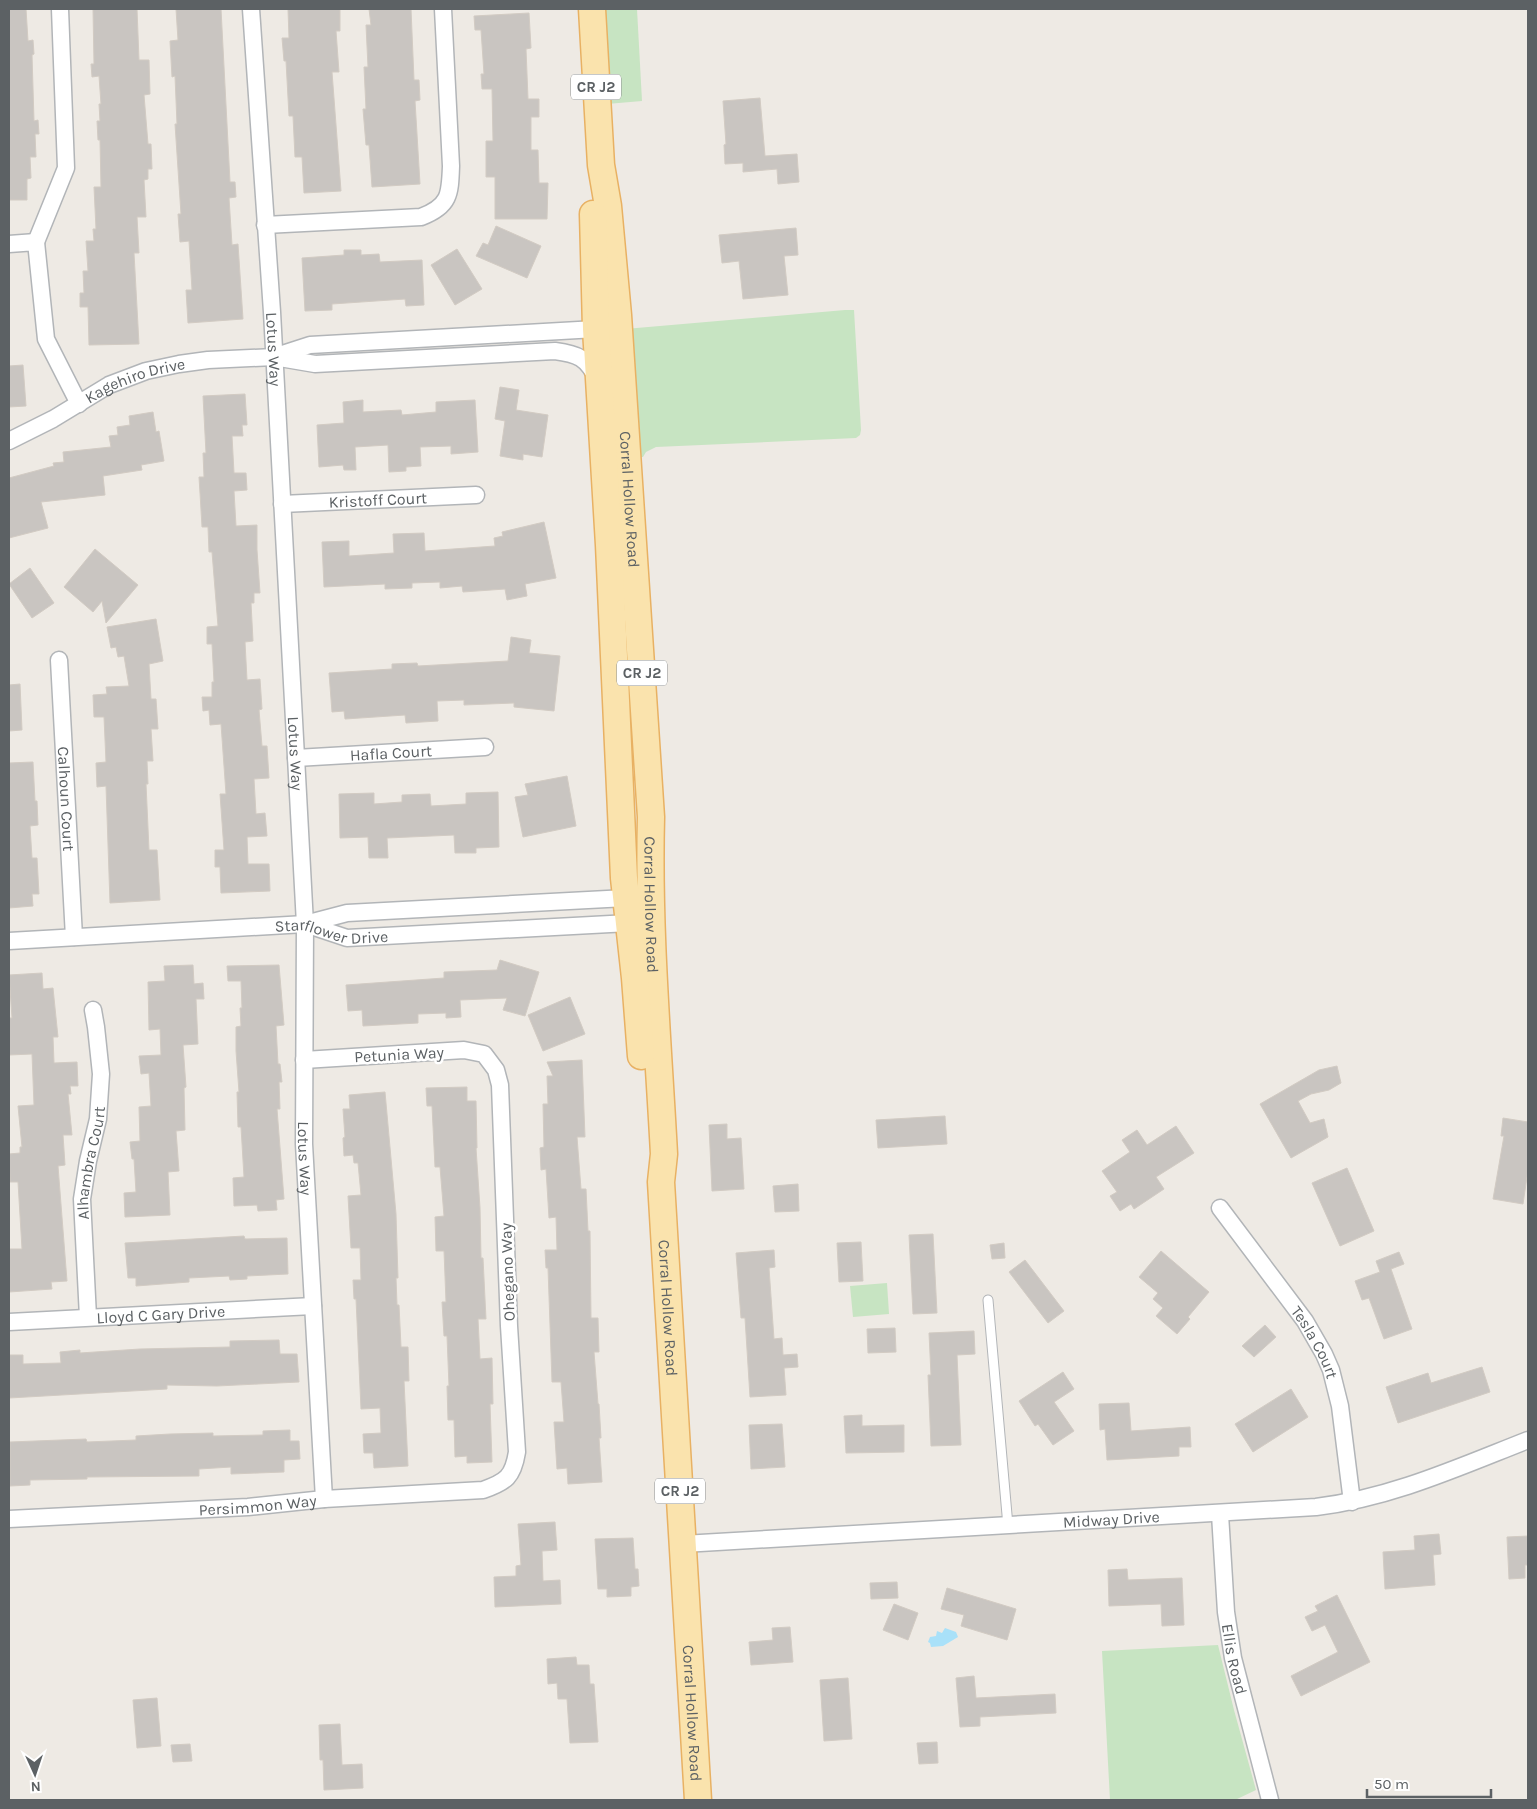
<svg xmlns="http://www.w3.org/2000/svg" width="1537" height="1809" font-family="Karla,sans-serif">
  <style>
    .green { fill: #c7e4c2 }
    .water { fill: #a9e1f9 }
    .building { fill: #c9c5c1; stroke: #d2cbc3 }
    .lines { fill: none; stroke-linecap: round; stroke-linejoin: round }
    .service-casing { stroke: #b2b5b8; stroke-width: 11 }
    .minor-casing { stroke: #b2b5b8; stroke-width: 19 }
    .primary-casing { stroke: #e8b163; stroke-width: 29 }
    .service { stroke: #fff; stroke-width: 9 }
    .minor { stroke: #fff; stroke-width: 16 }
    .primary { stroke: #fae3ad; stroke-width: 26 }
    .labels { text-anchor: middle; stroke-width: 5; stroke-linejoin: round; paint-order: stroke }
    .shield { fill: #fff; stroke: #8d9092; stroke-width: 1 }
    .shield-label { font-size: 15px; font-weight: bold; fill: #5c6164 }
    .street-label { font-size: 16px; fill: #5c6164; stroke: #fff }
  </style>
  <rect width="100%" height="100%" fill="#eeeae4"/>
  <g class="green">
    <path d="M602,9H637L642,101L607,104Z"/>
    <path d="M845,310H854L861,430L860,435L856,438L656,447L646,452L643,457H634L625,329Z"/>
    <path d="M887,1283L889,1314L853,1317L850,1286Z"/>
    <path d="M1218,1645L1234,1710L1256,1790L1235,1800H1110L1102,1651Z"/>
  </g>
  <path class="water" d="M945,1628L956,1632L958,1637L943,1646L931,1647L930,1643L928,1642L930,1637L936,1636L937,1631L942,1633Z"/>
  <g class="building">
    <path d="M9,9H26L28,41L33,40L34,54L32,55L34,121L38,120L39,134H35L36,157H30L31,178L27,179V200H9Z"/>
    <path d="M93,9H137L139,60H149L150,94L144,95L148,144H151L152,169H148V179L144,180L146,217H137L139,253H134L139,344L89,345L88,307H80V293H84L83,271H88L86,241H94L93,229H96L94,187H101L100,140H98L97,121H100L99,104H101L99,76L92,77L91,64H94Z"/>
    <path d="M176,9H221L230,182H235L236,197L229,198L232,245L238,244L243,319L188,323L186,290H192L189,241L180,242L178,214H181L175,124H177L175,76L172,77L170,41L178,40Z"/>
    <path d="M288,9H340V31H336L339,72H332L341,191L304,193L302,157H295L293,116H289L286,61H284L282,38H289Z"/>
    <path d="M369,9H411L414,80H419L420,100L415,101L420,184L372,187L369,145H366L363,109H366L364,67H368L366,25H371Z"/>
    <path d="M529,13L531,48L526,49L528,99H539V117H531V150H538L539,183H548L547,219H495V177H486V141H493L492,89H482L481,74H484L481,30H475L474,16Z"/>
    <path d="M760,98L765,156L797,154L799,182L778,184L777,169L743,172V163L725,164L724,145L726,144L723,101Z"/>
    <path d="M496,226L541,246L527,278L476,256L483,243L488,245Z"/>
    <path d="M796,228L798,255L784,256L788,295L743,299L739,261L722,263L719,235Z"/>
    <path d="M457,249L482,289L455,305L431,265Z"/>
    <path d="M344,250H361V255L379,254L380,262L422,260L424,305L406,306L405,299L332,304V310L305,311L302,258L344,255Z"/>
    <path d="M23,365L26,406L9,407V366Z"/>
    <path d="M500,387L519,390L516,410L548,415L542,457L523,454V460L500,456L505,421L495,419Z"/>
    <path d="M245,394L247,425H242L243,436H232L234,473H246L247,490L234,491L236,526L257,525V550L260,593H254V603H251L253,641L245,642L247,680L260,679L262,709L259,710L262,746H267L269,778L254,779L256,814L265,813L267,836L247,837L248,864H269L270,891L221,893L220,867H215V850H224L220,794H226L221,724L210,725L209,710L203,711L202,697H212V682H214L212,644H207V627L218,626L212,552H209L208,527H202L200,493L199,477H204L203,453H206L203,396Z"/>
    <path d="M363,400V412L401,410L402,415L436,412V402L475,400L478,452L451,454V446L420,447L421,466L406,467V471L389,472L388,445L355,447L356,470H344L343,465L319,467L317,425L344,423L343,402Z"/>
    <path d="M153,412L156,432L159,431L164,461L141,465L142,470L103,476L105,495L41,502L48,528L9,538V478L54,466L53,463L64,462L63,452L111,447L109,436L118,435L117,427L130,425L129,416Z"/>
    <path d="M544,522L556,578L525,584L527,596L507,600L505,589L463,592L462,586L440,588V582L412,583V588L385,589V584L324,587L322,542L349,541V556L394,553L393,534L424,533L425,551L495,546L494,538L503,536L502,532Z"/>
    <path d="M95,549L138,585L106,623L102,601L93,612L64,587Z"/>
    <path d="M30,568L54,603L32,618L9,584Z"/>
    <path d="M156,619L163,661L149,664L151,699H156L158,729H151L153,761H147L148,784H146L149,850H157L160,900L110,903L106,786L97,787L96,763L106,762L104,717H94L93,695L107,694L106,687L129,686L124,656L118,657L116,647L111,648L107,627Z"/>
    <path d="M511,637L531,640L529,653L560,656L554,711L514,707V703L464,705V700L437,701L438,721L406,723L405,715L345,719L344,711L332,712L329,673L392,669V664L417,663L418,666L508,661Z"/>
    <path d="M20,684L22,730L9,731V685Z"/>
    <path d="M33,762L35,801H37L38,825L30,826L32,858H37L39,894H32L33,906L9,908V763Z"/>
    <path d="M567,776L576,826L523,837L515,797L528,795L525,784Z"/>
    <path d="M498,792L499,847L476,848V853H455L454,835L387,838L388,858H369L368,837L340,838L339,794L374,793V804L402,802V795L430,794L431,806L466,804V793Z"/>
    <path d="M500,960L539,972L525,1016L503,1010L507,998L460,1000L461,1017L446,1018V1013L418,1014V1023L363,1026L362,1010L348,1011L346,985L444,978V972L497,970Z"/>
    <path d="M193,965L194,984L203,983L204,999H196L198,1044L183,1045L186,1087L184,1088L185,1130L176,1131L179,1171L168,1172L170,1215L125,1217L124,1193L136,1192L134,1159H132L130,1142L140,1141L139,1107L151,1106L149,1073L141,1074L139,1056L161,1055L160,1029L149,1030L148,982L165,981L164,966Z"/>
    <path d="M279,965L284,1025L276,1026L278,1064H280L282,1082H279L280,1109H277L284,1199L276,1200L277,1210L258,1211L257,1205L234,1206L233,1178L244,1177L241,1127H238L237,1092H239L236,1051V1027L241,1026L240,1008H242L241,981H228L227,966Z"/>
    <path d="M42,973L43,989L53,988L58,1037H53L54,1063L77,1062L78,1086H70L71,1094H68L72,1135H63L65,1165L58,1166L67,1281L51,1282L52,1289L9,1292V1249H22L18,1182H10L9,1154L20,1153V1147H22L18,1106L34,1105L32,1054L9,1055V1018H12L9,975Z"/>
    <path d="M570,997L585,1034L543,1051L528,1015Z"/>
    <path d="M582,1060L585,1137H577L581,1189H586L588,1231H590L591,1318H598L599,1352H594L598,1404H599L601,1438H599L602,1482L568,1484L567,1468L557,1469L554,1422H564L561,1382H552L548,1268H546L545,1250H557L556,1217L549,1218L546,1169L541,1170L540,1148L544,1147L543,1104H548L547,1076H553L547,1062Z"/>
    <path d="M1337,1066L1341,1083L1329,1090L1311,1094L1298,1101L1310,1123L1324,1119L1328,1137L1291,1158L1260,1104L1319,1070Z"/>
    <path d="M467,1087V1101H476L477,1148H476L480,1208L481,1258H483L486,1319H478L480,1359L492,1358L493,1404H490L492,1462L467,1463V1456L455,1457L454,1420H448L447,1386H449L447,1336H444L442,1302H446L444,1251H436L435,1217L444,1216L440,1167H435L432,1106H427L426,1088Z"/>
    <path d="M385,1092L396,1214L398,1278H396L397,1305H399L401,1347H408L409,1381H404L408,1466L374,1468L373,1453H364L363,1434L381,1433L380,1408L361,1409L356,1299H354L353,1280H361L360,1248H351L348,1196L361,1195L358,1163H354L353,1155L344,1156L343,1138L345,1137L343,1109H350L349,1095Z"/>
    <path d="M945,1116L947,1144L878,1148L876,1120Z"/>
    <path d="M1503,1118L1528,1122V1170L1523,1204L1493,1199L1504,1136H1501Z"/>
    <path d="M727,1124V1139L741,1138L744,1189L712,1191L709,1125Z"/>
    <path d="M1176,1126L1194,1153L1156,1177L1164,1189L1134,1209L1131,1204L1120,1211L1110,1196L1117,1192L1102,1171L1130,1152L1122,1140L1137,1130L1147,1145Z"/>
    <path d="M1347,1168L1374,1231L1340,1246L1312,1183Z"/>
    <path d="M798,1184L799,1211L775,1212L773,1186Z"/>
    <path d="M933,1234L937,1313L913,1314L909,1235Z"/>
    <path d="M244,1236L245,1239L287,1238L288,1274L247,1276V1279L230,1280L229,1276L189,1278V1282L136,1286V1278H128L125,1243Z"/>
    <path d="M861,1242L863,1281L839,1282L837,1243Z"/>
    <path d="M1004,1243L1005,1258L992,1259L990,1245Z"/>
    <path d="M774,1250L775,1267L769,1268L774,1339L782,1338L783,1355L797,1354L798,1367L784,1368L786,1395L750,1397L745,1318H741L736,1253Z"/>
    <path d="M1161,1251L1209,1292L1188,1317L1190,1319L1177,1334L1156,1316L1163,1308L1153,1299L1158,1293L1139,1277Z"/>
    <path d="M1399,1252L1404,1264L1391,1269L1412,1329L1384,1339L1369,1298L1362,1300L1355,1281L1380,1272L1376,1261Z"/>
    <path d="M1025,1260L1064,1311L1048,1323L1009,1272Z"/>
    <path d="M1265,1325L1276,1337L1254,1357L1242,1346Z"/>
    <path d="M895,1328L896,1352L868,1353L867,1329Z"/>
    <path d="M974,1331L975,1354L957,1355L961,1445L931,1446L928,1375H931L929,1333Z"/>
    <path d="M279,1340L280,1354H297L299,1382L217,1386L167,1385V1389L9,1398V1355H23V1364L61,1363L60,1352L80,1350V1353L140,1349L230,1347V1341Z"/>
    <path d="M1482,1367L1490,1392L1398,1423L1386,1387L1428,1373L1431,1383Z"/>
    <path d="M1063,1372L1074,1389L1054,1402L1074,1431L1053,1445L1038,1424L1035,1426L1019,1401Z"/>
    <path d="M1291,1389L1308,1417L1253,1452L1235,1424Z"/>
    <path d="M1129,1403L1131,1431L1190,1427L1191,1447H1179V1456L1107,1460L1105,1429L1100,1430L1099,1404Z"/>
    <path d="M862,1415V1426L904,1425V1452L846,1453L844,1416Z"/>
    <path d="M782,1424L785,1467L751,1469L749,1425Z"/>
    <path d="M290,1430V1441H299L300,1459L284,1460V1472L231,1474V1467L199,1469V1476L87,1477V1479L30,1480V1485L10,1486V1442L86,1439L87,1442L136,1440V1436L170,1434L213,1433V1436L263,1435V1431Z"/>
    <path d="M555,1522L557,1550L542,1551L543,1581L560,1580L561,1604L495,1607L494,1577L516,1576V1566L521,1565L518,1524Z"/>
    <path d="M1439,1534L1441,1554L1433,1555L1435,1585L1385,1589L1383,1552L1415,1550L1414,1536Z"/>
    <path d="M1528,1536V1565H1525V1578L1509,1579L1507,1537Z"/>
    <path d="M633,1538L635,1569H638L639,1586L631,1587V1596L607,1597V1589H598L595,1539Z"/>
    <path d="M1127,1569L1128,1580L1182,1578L1184,1625L1162,1626L1161,1604L1109,1606L1108,1570Z"/>
    <path d="M897,1582L898,1598L871,1599L870,1583Z"/>
    <path d="M947,1588L1016,1609L1007,1640L961,1626L964,1615L941,1609Z"/>
    <path d="M1337,1595L1370,1662L1301,1696L1291,1676L1338,1652L1325,1625L1312,1631L1305,1617L1318,1611L1315,1606Z"/>
    <path d="M894,1604L918,1613L908,1640L883,1630Z"/>
    <path d="M790,1627L793,1662L751,1665L749,1642L773,1640L772,1628Z"/>
    <path d="M576,1657L577,1665H589L590,1684H594L598,1742L570,1743L567,1699H558L557,1683L548,1684L547,1659Z"/>
    <path d="M974,1676L976,1698L1055,1694L1056,1713L980,1717V1726L960,1727L956,1678Z"/>
    <path d="M848,1678L852,1739L824,1741L820,1680Z"/>
    <path d="M157,1698L161,1746L137,1748L133,1700Z"/>
    <path d="M340,1724L342,1765L362,1764L363,1788L324,1790L323,1760H320L319,1725Z"/>
    <path d="M937,1742L938,1763L919,1764L917,1743Z"/>
    <path d="M190,1744L192,1761L173,1762L171,1745Z"/>
  </g>
  <g class="lines">
    <defs>
      <path id="service" d="M988,1300L1008,1526"/>
      <g id="minor">
        <path id="s1" d="M251,9L272,312L305,924L304,1144L324,1499"/>
        <path d="M265,225L421,217C450,206 450,194 451,166L443,9"/>
        <path d="M36,242L66,168L60,9"/>
        <path d="M9,244L36,242L46,339L79,404"/>
        <path d="M276,356L310,345L596,329L603,334"/>
        <path id="s2" d="M9,441L53,419L109,385L146,371L179,364L208,360L274,357L315,364L555,351C578,354 587,358 597,379"/>
        <path id="s3" d="M282,504L476,495"/>
        <path id="s4" d="M59,660L74,937"/>
        <path id="s5" d="M296,758L485,747"/>
        <path d="M305,924L347,913L626,898L635,902"/>
        <path id="s6" d="M9,941L305,924L347,938L629,923L637,918"/>
        <path id="s7" d="M1220,1208L1305,1321L1324,1354L1331,1370L1340,1406L1352,1502"/>
        <path id="s8" d="M88,1317L82,1199L88,1161L98,1119L101,1074L96,1027L93,1010"/>
        <path id="s9" d="M9,1322L313,1306"/>
        <path id="s10" d="M1220,1514L1226,1612L1233,1658L1270,1800"/>
        <path id="s11" d="M9,1519L248,1507L324,1499L483,1490C506,1482 513,1477 517,1452L509,1326L500,1085L496,1070L484,1054L464,1050L304,1060"/>
        <path id="s12" d="M683,1544L1316,1507C1391,1498 1459,1467 1528,1440"/>
      </g>
      <g id="primary">
        <path id="s13" d="M592,9L601,165L608,206L618,315L651,817C648,930 658,1042 664,1154L661,1182L698,1800"/>
        <path d="M593,214L596,329L609,545L624,878L635,978L641,1056"/>
      </g>
    </defs>
    <use href="#service" class="service-casing"/>
    <use href="#minor" class="minor-casing"/>
    <use href="#primary" class="primary-casing"/>
    <use href="#service" class="service"/>
    <use href="#minor" class="minor"/>
    <use href="#primary" class="primary"/>
  </g>
  <g class="labels">
    <g class="shield">
      <rect x="571" y="74.5" width="50" height="25" rx="4"/>
      <rect x="617" y="660.5" width="50" height="25" rx="4"/>
      <rect x="655" y="1478.5" width="50" height="25" rx="4"/>
    </g>
    <g class="shield-label">
      <text x="596" y="92">CR J2</text>
      <text x="642" y="678">CR J2</text>
      <text x="680" y="1496">CR J2</text>
    </g>
    <g class="street-label">
      <text dy="6" stroke="none"><textPath href="#s1" startOffset="341">Lotus Way</textPath></text>
      <text dy="6" stroke="none"><textPath href="#s2" startOffset="141">Kagehiro Drive</textPath></text>
      <text dy="6" stroke="none"><textPath href="#s3" startOffset="96">Kristoff Court</textPath></text>
      <text dy="6" stroke="none"><textPath href="#s13" startOffset="492">Corral Hollow Road</textPath></text>
      <text dy="6" stroke="none"><textPath href="#s5" startOffset="95">Hafla Court</textPath></text>
      <text dy="6" stroke="none"><textPath href="#s1" startOffset="746">Lotus Way</textPath></text>
      <text dy="6" stroke="none"><textPath href="#s4" startOffset="139">Calhoun Court</textPath></text>
      <text dy="6" stroke="none"><textPath href="#s13" startOffset="898">Corral Hollow Road</textPath></text>
      <text dy="6" stroke="none"><textPath href="#s6" startOffset="324">Starflower Drive</textPath></text>
      <text transform="translate(399 1054) rotate(-3)" y="6">Petunia Way</text>
      <text dy="6" stroke="none"><textPath href="#s1" startOffset="1151">Lotus Way</textPath></text>
      <text dy="6" stroke="none"><textPath href="#s8" startOffset="155">Alhambra Court</textPath></text>
      <text transform="translate(507 1272) rotate(-92)" y="6">Ohegano Way</text>
      <text dy="6" stroke="none"><textPath href="#s13" startOffset="1302">Corral Hollow Road</textPath></text>
      <text dy="6" stroke="none"><textPath href="#s9" startOffset="152">Lloyd C Gary Drive</textPath></text>
      <text dy="6" stroke="none"><textPath href="#s7" startOffset="165">Tesla Court</textPath></text>
      <text dy="6" stroke="none"><textPath href="#s11" startOffset="249">Persimmon Way</textPath></text>
      <text dy="6" stroke="none"><textPath href="#s12" startOffset="429">Midway Drive</textPath></text>
      <text dy="6" stroke="none"><textPath href="#s10" startOffset="146">Ellis Road</textPath></text>
      <text dy="6" stroke="none"><textPath href="#s13" startOffset="1708">Corral Hollow Road</textPath></text>
    </g>
  </g>
  <rect width="1537" height="1809" fill="none" stroke="#5c6164" stroke-width="20"/>
  <g transform="translate(35 1774) rotate(177)" stroke="#ffffff" stroke-width="4" paint-order="stroke">
  <path d="M0-4L9 19L0 12L-9 19Z" fill="#5c6164"/>
  <text y="-8" font-size="14" font-weight="bold" text-anchor="middle" fill="#5c6164">N</text>
  </g>
  <path d="M1367 1789v8h124v-8" fill="none" stroke="#5c6164" stroke-width="2.5"/>
  <text x="1374" y="1789" font-size="15" fill="#5c6164" stroke="#ffffff" stroke-width="4" paint-order="stroke">50 m</text>
</svg>
